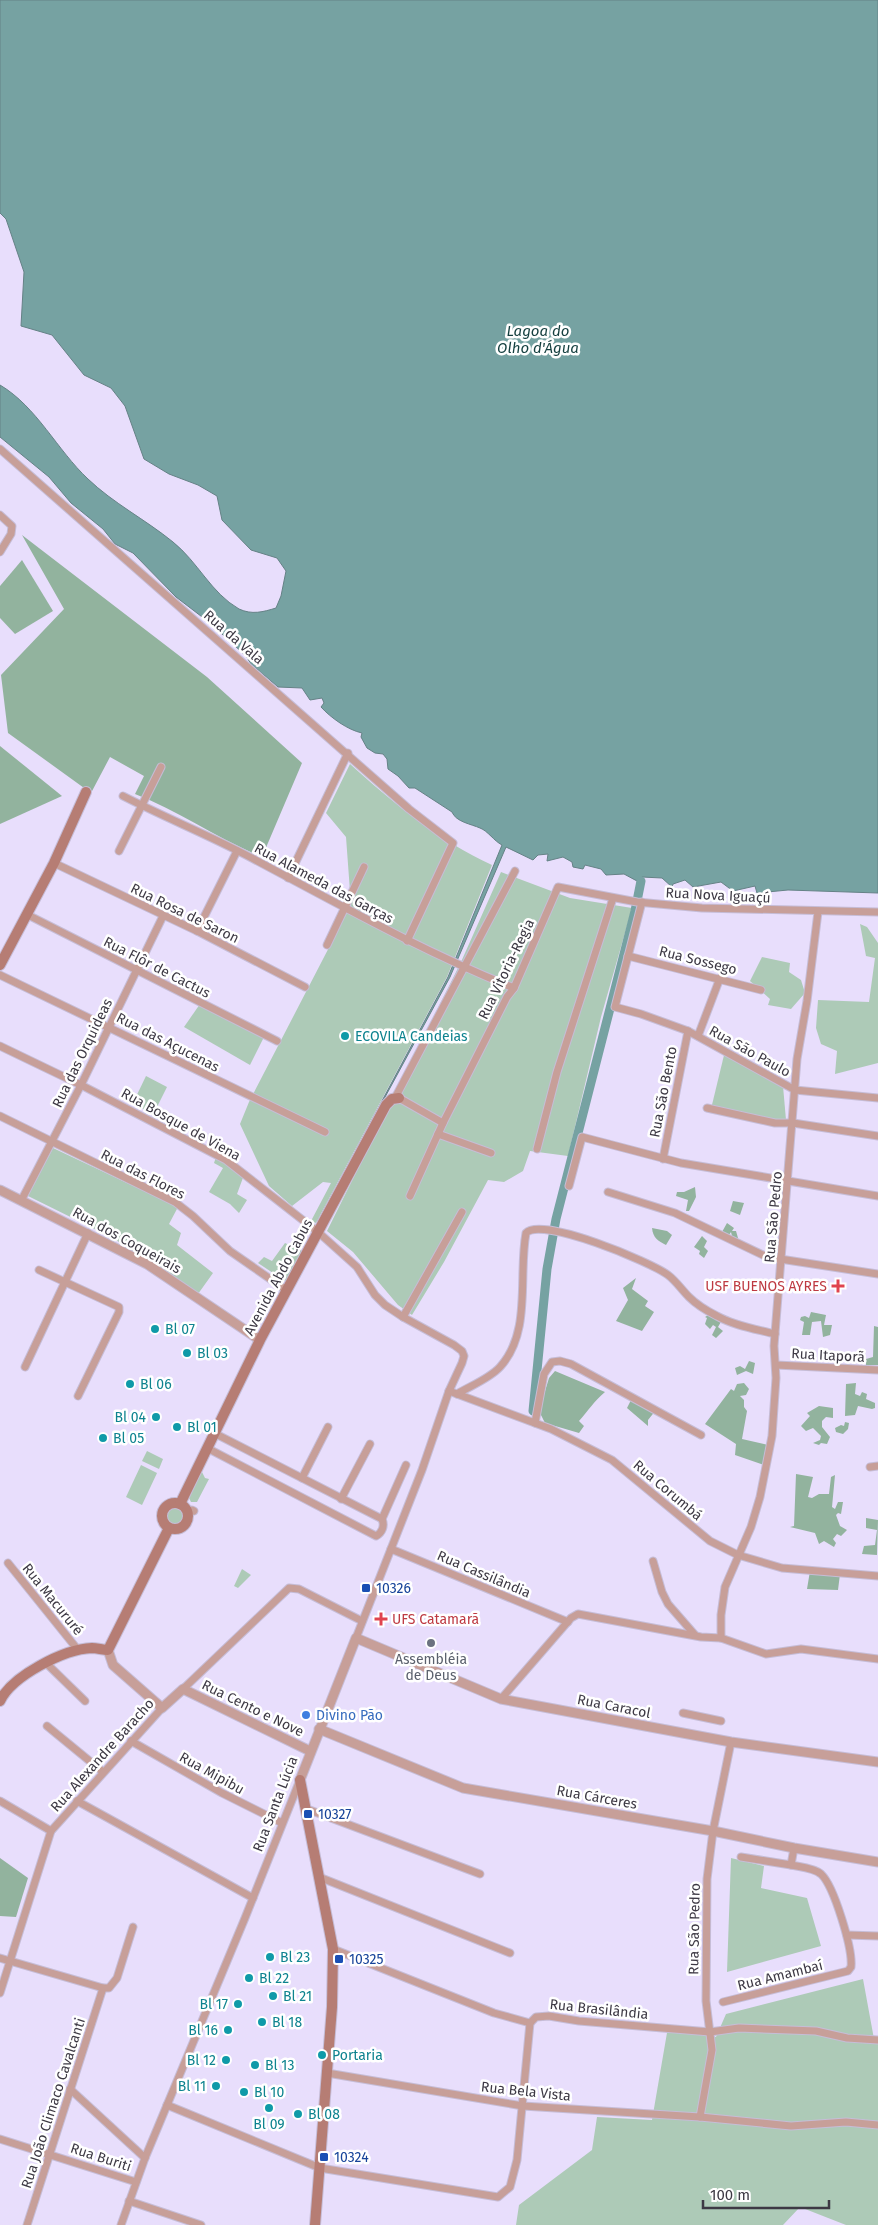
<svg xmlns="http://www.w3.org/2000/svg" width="878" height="2225" font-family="'Fira Sans',sans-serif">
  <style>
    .green { fill: #adcab7 }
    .forest { fill: #92b39e }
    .water { fill: #76a2a2; stroke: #658286 }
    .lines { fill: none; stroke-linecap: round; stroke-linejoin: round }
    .canal { stroke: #76a2a2; stroke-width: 9 }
    .minor-casing { stroke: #c6bdd7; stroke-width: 9 }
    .tertiary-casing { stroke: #c6bdd7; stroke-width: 11 }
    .secondary-casing { stroke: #c6bdd7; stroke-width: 12 }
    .minor { stroke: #c79f99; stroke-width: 7 }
    .tertiary { stroke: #c79f99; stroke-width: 9 }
    .secondary { stroke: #b67d74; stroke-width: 10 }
    .culture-dot { fill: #0f9aa8; stroke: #fff; stroke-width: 2 }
    .health-dot { fill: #e0444e; stroke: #fff; stroke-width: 2 }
    .transit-dot { fill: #1a4fb4; stroke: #fff; stroke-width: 2 }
    .worship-dot { fill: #6b7280; stroke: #fff; stroke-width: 2 }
    .shop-dot { fill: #3f7fe0; stroke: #fff; stroke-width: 2 }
    .labels { text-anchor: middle; stroke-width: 5; stroke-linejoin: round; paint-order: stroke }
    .street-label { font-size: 14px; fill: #3d3944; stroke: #fff }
    .culture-label { font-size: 14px; fill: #0d838f; stroke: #fff; text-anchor: start }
    .health-label { font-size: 14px; fill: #be3a42; stroke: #fff; text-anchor: end }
    .transit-label { font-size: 14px; fill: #164399; stroke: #fff; text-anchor: start }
    .worship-label { font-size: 14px; fill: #5b616d; stroke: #fff }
    .shop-label { font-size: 14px; fill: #366cbe; stroke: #fff; text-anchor: start }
    .water-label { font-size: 15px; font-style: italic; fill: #143f3f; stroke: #fff }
  </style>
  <rect width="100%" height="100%" fill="#e8defc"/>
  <g class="green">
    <path d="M350,764C393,803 439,841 492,865L447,977L316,1223L311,1221L331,1183L323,1182L292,1206L269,1186L240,1124L249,1102L351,905L346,837L326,813Z"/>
    <path d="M501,872L570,898L632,908L601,1017L568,1156L530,1151L523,1171L504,1182L488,1180L444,1262L412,1315L398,1305L353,1252L327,1231L461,962Z"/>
    <path d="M860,924L867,927L878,943V1063L835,1074L837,1051L821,1044L816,1028L818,1000L869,1002L875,958L866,956Z"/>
    <path d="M762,957L790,963L789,972L801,980L805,993L791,1009L768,1005L770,999L750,981Z"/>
    <path d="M200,1004L264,1037L250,1065L184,1027Z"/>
    <path d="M725,1051L783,1086L786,1120L778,1121L711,1109Z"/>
    <path d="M146,1076L167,1087L153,1115L133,1103Z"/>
    <path d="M53,1148L178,1207L169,1224L181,1233L177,1245L213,1273L198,1294L113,1238L28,1196Z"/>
    <path d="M216,1157L244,1175L237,1194L247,1200L239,1213L230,1204L209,1192L223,1168L214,1163Z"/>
    <path d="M285,1243L304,1252L288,1283L258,1263L264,1257L272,1261Z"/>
    <path d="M147,1451L163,1459L159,1469L142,1461Z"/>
    <path d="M141,1465L157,1473L142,1505L126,1497Z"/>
    <path d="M201,1470L205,1478L209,1479L197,1502H191L189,1498Z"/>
    <circle cx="176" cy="1517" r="10"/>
    <path d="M242,1569L251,1575L238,1588L234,1586Z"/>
    <path d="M731,1858L764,1866L761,1888L807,1898L821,1946L727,1972Z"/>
    <path d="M863,1979L874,2039L878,2040V2225H846L800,2207L783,2225H516L519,2205L592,2150L597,2117L652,2120L668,2027L716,2037L726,2014Z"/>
  </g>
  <g class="forest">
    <path d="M22,535L207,677L302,763L262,857C218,839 179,811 135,794L144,776L110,757L91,793L8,733L1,675L64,609Z"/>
    <path d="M22,560L53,611L15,634L0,618V586Z"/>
    <path d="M0,746L62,796L0,824Z"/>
    <path d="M695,1187L696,1197L689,1211H686L688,1200L676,1196L677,1192H684Z"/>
    <path d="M733,1201L744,1203L740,1215L730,1211Z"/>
    <path d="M727,1223L734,1228L732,1231H736L738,1238L733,1240L731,1232L729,1235L722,1232Z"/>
    <path d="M652,1228L667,1231L672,1235L666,1245C658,1241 653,1238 652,1228Z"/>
    <path d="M702,1236L707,1241L704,1247L708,1251L704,1258L699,1254L700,1251L694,1247Z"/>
    <path d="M636,1278L632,1289L648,1301L645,1306L654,1312L642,1331L616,1321L628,1300L623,1288Z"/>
    <path d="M811,1312L826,1315L824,1325H832L830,1335L823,1337L821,1321L812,1322L810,1335H802L804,1322L800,1320L801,1317L805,1316L809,1318Z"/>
    <path d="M710,1314L722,1320L718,1327L723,1331L716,1338L712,1335L716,1327L713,1325L710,1329L705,1324L707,1318L705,1317Z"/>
    <path d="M874,1326L878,1327V1365H866V1359L873,1357Z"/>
    <path d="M749,1361L755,1363L753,1374L746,1371L737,1375L735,1368L740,1366L745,1369Z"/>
    <path d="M555,1371L605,1392C594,1401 588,1411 579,1421L584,1426L579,1433L545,1423L539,1411L549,1378Z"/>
    <path d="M744,1383L749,1389L746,1395L740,1396L744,1400V1407L747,1411L742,1439L768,1445L764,1465L735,1455L736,1444L705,1424L731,1389L734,1391L737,1384Z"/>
    <path d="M856,1383L855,1394L860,1396L862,1392L867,1394L866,1399L875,1403V1408L872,1409L858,1406L855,1415L845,1416L846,1384Z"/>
    <path d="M631,1400L656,1410L648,1420V1426L627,1408Z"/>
    <path d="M819,1406L833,1408V1418L826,1417L822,1421V1427L830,1437L827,1444L821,1443L819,1445L813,1443L820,1440L821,1436L813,1428L806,1431L801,1426L810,1416L807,1413Z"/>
    <path d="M845,1422L849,1423L848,1429L843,1434L836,1432L835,1428L841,1425L844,1426Z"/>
    <path d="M796,1474L813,1477L808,1497L812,1498L819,1494H829L831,1477L835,1475L832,1507L835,1509L838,1502H843L841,1514L838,1513L836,1515L840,1526L847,1530L841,1536L837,1534L833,1539L836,1543L834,1547L824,1541L819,1544L815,1533L790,1527L794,1526Z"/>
    <path d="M866,1518L878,1520L877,1555L862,1554L864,1546L875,1545L877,1530L866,1528Z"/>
    <path d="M810,1571L840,1574L838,1590L807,1589Z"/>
    <path d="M0,1858L28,1878L16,1917L0,1916Z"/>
  </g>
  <path class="water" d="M0,0H878V893L788,890L757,893L755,886L733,891L721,882L693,887L685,880L673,884L672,887L662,878L642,877L637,881L624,874L606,875L601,869L585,865L583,869L573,867L572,862L563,857L547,861L548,854L538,855L533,860L506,847L450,977L318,1221L448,977L502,845C494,841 488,831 480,828C471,824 456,822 452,812L415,788H409L398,776L388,769L387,759L383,754L375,753L367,748L361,737L362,733C348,730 331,718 321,707L324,703L322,698L310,700L302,688L278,687L251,664L246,656L210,623L176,597L133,553L115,544L103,529L71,503L49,477L0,437V385C37,407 57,450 88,479C113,503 146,520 173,542C198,562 211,593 239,609C252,615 263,612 276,608L281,596L286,571L277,558L251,550L222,520L217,496L198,485L169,474L144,459L125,406L111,388L84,375L52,335L21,326L24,272L6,219L0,213Z"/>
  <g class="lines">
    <path class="canal" d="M533,1411L547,1269L556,1219L635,911L641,881"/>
    <defs>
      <g id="minor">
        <path d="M0,449L409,809L453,843L407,941"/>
        <path d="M0,515L12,526L11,534L0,552"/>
        <path d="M123,796C164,817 206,834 246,855C335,902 421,951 514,988"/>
        <path d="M119,851L161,767"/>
        <path d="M54,863L197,931L305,987"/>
        <path d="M288,878L348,753"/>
        <path d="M642,902L615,1007L641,1014L688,1031L795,1090L878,1098"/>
        <path d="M28,915L277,1041"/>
        <path d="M197,931L237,851"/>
        <path d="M327,945L364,867"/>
        <path d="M628,956L761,990"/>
        <path d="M0,975L325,1132"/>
        <path d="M698,1036L720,978"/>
        <path d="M0,1046L81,1085L226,1160L318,1232L347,1258L357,1267L375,1295L385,1305L403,1317L454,1345L462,1351L464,1356L462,1363L449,1391L422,1470L356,1638"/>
        <path d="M395,1098L515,871"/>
        <path d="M399,1098L443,1123"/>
        <path d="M707,1108L775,1123H793L878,1136"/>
        <path d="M0,1116L175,1202L193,1216L230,1251L286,1290"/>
        <path d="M438,1134L491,1153"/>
        <path d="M537,1149L557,1072L613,898"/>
        <path d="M663,1159L688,1031"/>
        <path d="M569,1186L582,1137L681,1163L878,1196"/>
        <path d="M608,1192L675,1213L767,1257L878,1274"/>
        <path d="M410,1196L443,1123L507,997L514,988L558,887L637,902L702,908L878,912"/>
        <path d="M21,1201L81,1085L163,916"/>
        <path d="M39,1270L119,1307V1312L78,1396"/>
        <path d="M403,1317L462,1212"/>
        <path d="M776,1365L878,1370"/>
        <path d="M25,1367L88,1233"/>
        <path d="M449,1391L551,1429L612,1460L710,1541L738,1555L782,1568L878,1576"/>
        <path d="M457,1394C470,1386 489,1379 500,1367C532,1332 518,1276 526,1233C541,1216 651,1262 668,1275C676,1281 682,1290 689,1297C697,1305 707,1311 717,1316C735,1326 756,1329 775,1334"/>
        <path d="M535,1423L544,1374L552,1362L560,1361L571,1364L701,1435"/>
        <path d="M214,1433L382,1519"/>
        <path d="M207,1448L376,1536C382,1533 385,1526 382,1519L406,1465"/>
        <path d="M870,1467L878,1466"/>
        <path d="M302,1478L328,1427"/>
        <path d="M341,1499L370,1444"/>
        <path d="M188,1513L192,1510L194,1511"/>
        <path d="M391,1549L568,1622"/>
        <path d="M653,1561L662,1592L668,1604L695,1635"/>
        <path d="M8,1563L78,1650"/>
        <path d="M721,1638V1615L725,1587L751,1527L760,1497L772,1436L776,1378L774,1346L797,1059L807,1001L818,912"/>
        <path d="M46,1663L85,1701"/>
        <path d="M183,1689L289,1588L299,1589L362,1621"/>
        <path d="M501,1699L571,1618L578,1614L701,1637L721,1638L766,1654L801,1649L878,1659"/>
        <path d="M683,1713L721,1721"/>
        <path d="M47,1726L103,1772"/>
        <path d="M131,1741L222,1793L282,1823"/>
        <path d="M0,1801L51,1831"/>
        <path d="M77,1801L253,1898"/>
        <path d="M307,1809L480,1874"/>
        <path d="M741,1857L791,1865"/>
        <path d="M319,1877L510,1953"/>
        <path d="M847,1935L878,1936"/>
        <path d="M333,1949L494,2013L530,2023"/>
        <path d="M0,1958L103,1988H109L117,1978L133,1927"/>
        <path d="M0,1993L51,1831L162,1708"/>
        <path d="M723,2002L848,1971L851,1967C853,1949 834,1886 821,1874C814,1868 800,1867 791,1865L794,1848"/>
        <path d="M530,2023L536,2017L549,2016L579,2021L710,2032L739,2028L816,2031L847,2038L878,2040"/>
        <path d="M327,2073L523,2106L700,2117L791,2126L846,2122L878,2125"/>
        <path d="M70,2089L145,2158"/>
        <path d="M167,2105L320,2168L498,2197L510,2187L517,2160L530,2023"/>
        <path d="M700,2117L712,2050L706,2001L707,1879L713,1831L731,1742"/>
        <path d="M0,2139L136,2182"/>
        <path d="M129,2201L201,2225"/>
        <path d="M27,2225L103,1988"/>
        <path d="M121,2225L145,2158L245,1918L300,1780"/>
      </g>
      <g id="tertiary">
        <path d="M0,1190L147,1264L260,1340"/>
        <path d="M108,1650L113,1665L162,1708L183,1689L310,1751"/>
        <path d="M319,1729L463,1788L713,1831L794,1848L878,1862"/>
        <path d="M300,1780L356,1638L501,1699L731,1742L878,1762"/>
      </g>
      <g id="secondary">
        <path d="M0,965L54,863L86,792"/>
        <circle cx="175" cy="1516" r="13"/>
        <path d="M180,1504L260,1340L386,1105L392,1099L399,1098"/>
        <path d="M0,1701C12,1676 64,1649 92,1648C97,1648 103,1650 108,1650L169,1528"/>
        <path d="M300,1780L333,1949L332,2007L315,2225"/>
      </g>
    </defs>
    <use href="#minor" class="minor-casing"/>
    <use href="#tertiary" class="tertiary-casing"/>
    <use href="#secondary" class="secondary-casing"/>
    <use href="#minor" class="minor"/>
    <use href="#tertiary" class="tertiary"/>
    <use href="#secondary" class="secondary"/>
  </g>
  <g class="culture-dot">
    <circle cx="345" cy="1036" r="5"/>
    <circle cx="155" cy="1329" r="5"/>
    <circle cx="187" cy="1353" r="5"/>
    <circle cx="130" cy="1384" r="5"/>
    <circle cx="156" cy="1417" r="5"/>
    <circle cx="177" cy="1427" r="5"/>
    <circle cx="103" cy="1438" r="5"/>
    <circle cx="270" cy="1957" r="5"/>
    <circle cx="249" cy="1978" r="5"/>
    <circle cx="273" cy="1996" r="5"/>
    <circle cx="238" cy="2004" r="5"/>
    <circle cx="262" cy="2022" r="5"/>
    <circle cx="228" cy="2030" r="5"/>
    <circle cx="322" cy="2055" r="5"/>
    <circle cx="226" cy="2060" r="5"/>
    <circle cx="255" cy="2065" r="5"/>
    <circle cx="216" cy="2086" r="5"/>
    <circle cx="244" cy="2092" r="5"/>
    <circle cx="269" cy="2108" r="5"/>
    <circle cx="298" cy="2114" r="5"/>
  </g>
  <g class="health-dot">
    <path d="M835.5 1278.5h5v5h5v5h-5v5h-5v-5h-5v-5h5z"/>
    <path d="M378.5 1611.5h5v5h5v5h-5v5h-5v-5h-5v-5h5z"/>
  </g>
  <g class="transit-dot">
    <rect x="361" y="1583" width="10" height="10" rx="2.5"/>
    <rect x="303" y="1809" width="10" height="10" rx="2.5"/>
    <rect x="334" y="1954" width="10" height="10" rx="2.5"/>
    <rect x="319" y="2152" width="10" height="10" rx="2.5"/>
  </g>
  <circle class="worship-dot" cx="431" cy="1643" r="5"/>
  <circle class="shop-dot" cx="306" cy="1715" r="5"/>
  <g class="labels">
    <g class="street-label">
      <text transform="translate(234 637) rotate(41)" y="5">Rua da Vala</text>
      <text transform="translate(324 883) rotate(28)" y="5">Rua Alameda das Garças</text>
      <text transform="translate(718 895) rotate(3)" y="5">Rua Nova Iguaçú</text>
      <text transform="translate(185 913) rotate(26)" y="5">Rua Rosa de Saron</text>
      <text transform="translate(698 960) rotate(14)" y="5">Rua Sossego</text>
      <text transform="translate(157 967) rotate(27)" y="5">Rua Flôr de Cactus</text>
      <text transform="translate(506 969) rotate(-64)" y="5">Rua Vitoria-Regia</text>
      <text transform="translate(168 1042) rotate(27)" y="5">Rua das Açucenas</text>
      <text transform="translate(750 1051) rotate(29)" y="5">Rua São Paulo</text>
      <text transform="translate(82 1053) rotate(-64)" y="5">Rua das Orquideas</text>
      <text transform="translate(663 1092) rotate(-79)" y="5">Rua São Bento</text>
      <text transform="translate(181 1124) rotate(29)" y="5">Rua Bosque de Viena</text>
      <text transform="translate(143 1174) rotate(27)" y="5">Rua das Flores</text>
      <text transform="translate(773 1217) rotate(-85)" y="5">Rua São Pedro</text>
      <text transform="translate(127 1240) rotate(29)" y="5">Rua dos Coqueirais</text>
      <text transform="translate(278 1277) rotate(-62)" y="5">Avenida Abdo Cabus</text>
      <text transform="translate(828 1355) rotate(3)" y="5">Rua Itaporã</text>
      <text transform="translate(668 1490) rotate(40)" y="5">Rua Corumbá</text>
      <text transform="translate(484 1574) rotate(23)" y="5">Rua Cassilândia</text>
      <text transform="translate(53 1599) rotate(51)" y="5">Rua Macururé</text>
      <text transform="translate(614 1706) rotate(11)" y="5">Rua Caracol</text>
      <text transform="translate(253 1708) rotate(26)" y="5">Rua Cento e Nove</text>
      <text transform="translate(102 1755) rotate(-48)" y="5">Rua Alexandre Baracho</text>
      <text transform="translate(212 1773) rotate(29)" y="5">Rua Mipibu</text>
      <text transform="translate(597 1797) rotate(10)" y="5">Rua Cárceres</text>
      <text transform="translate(275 1804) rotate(-69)" y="5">Rua Santa Lúcia</text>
      <text transform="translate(694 1929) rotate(-89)" y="5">Rua São Pedro</text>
      <text transform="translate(780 1975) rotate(-14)" y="5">Rua Amambaí</text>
      <text transform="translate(599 2009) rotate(6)" y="5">Rua Brasilândia</text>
      <text transform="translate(526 2091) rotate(6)" y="5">Rua Bela Vista</text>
      <text transform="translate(53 2103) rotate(-72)" y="5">Rua João Climaco Cavalcanti</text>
      <text transform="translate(101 2157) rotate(18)" y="5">Rua Buriti</text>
    </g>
    <g class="culture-label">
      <text x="355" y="1041">ECOVILA Candeias</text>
      <text x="165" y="1334">Bl 07</text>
      <text x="197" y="1358">Bl 03</text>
      <text x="140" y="1389">Bl 06</text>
      <text x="146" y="1422" text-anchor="end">Bl 04</text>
      <text x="187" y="1432">Bl 01</text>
      <text x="113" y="1443">Bl 05</text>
      <text x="280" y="1962">Bl 23</text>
      <text x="259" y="1983">Bl 22</text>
      <text x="283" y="2001">Bl 21</text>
      <text x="228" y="2009" text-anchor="end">Bl 17</text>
      <text x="272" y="2027">Bl 18</text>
      <text x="218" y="2035" text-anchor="end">Bl 16</text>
      <text x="332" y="2060">Portaria</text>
      <text x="216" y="2065" text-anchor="end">Bl 12</text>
      <text x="265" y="2070">Bl 13</text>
      <text x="206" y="2091" text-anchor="end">Bl 11</text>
      <text x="254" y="2097">Bl 10</text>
      <text x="308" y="2119">Bl 08</text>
      <text x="269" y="2129" text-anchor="middle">Bl 09</text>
    </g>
    <g class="health-label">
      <text x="827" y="1291">USF BUENOS AYRES</text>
      <text x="392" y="1624" text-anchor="start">UFS Catamarã</text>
    </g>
    <g class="transit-label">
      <text x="376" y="1593">10326</text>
      <text x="318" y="1819">10327</text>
      <text x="349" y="1964">10325</text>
      <text x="334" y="2162">10324</text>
    </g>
    <g class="worship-label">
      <text x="431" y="1664">Assembléia<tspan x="431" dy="16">de Deus</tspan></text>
    </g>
    <g class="shop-label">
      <text x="316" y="1720">Divino Pão</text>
    </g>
    <g class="water-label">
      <text x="538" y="336">Lagoa do<tspan x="538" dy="17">Olho d'Água</tspan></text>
    </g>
  </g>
  <path d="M703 2200v8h126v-8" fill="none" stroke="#3d3944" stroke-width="2.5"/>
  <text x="710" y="2200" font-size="15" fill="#3d3944" stroke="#ffffff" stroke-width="4" paint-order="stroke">100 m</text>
</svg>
